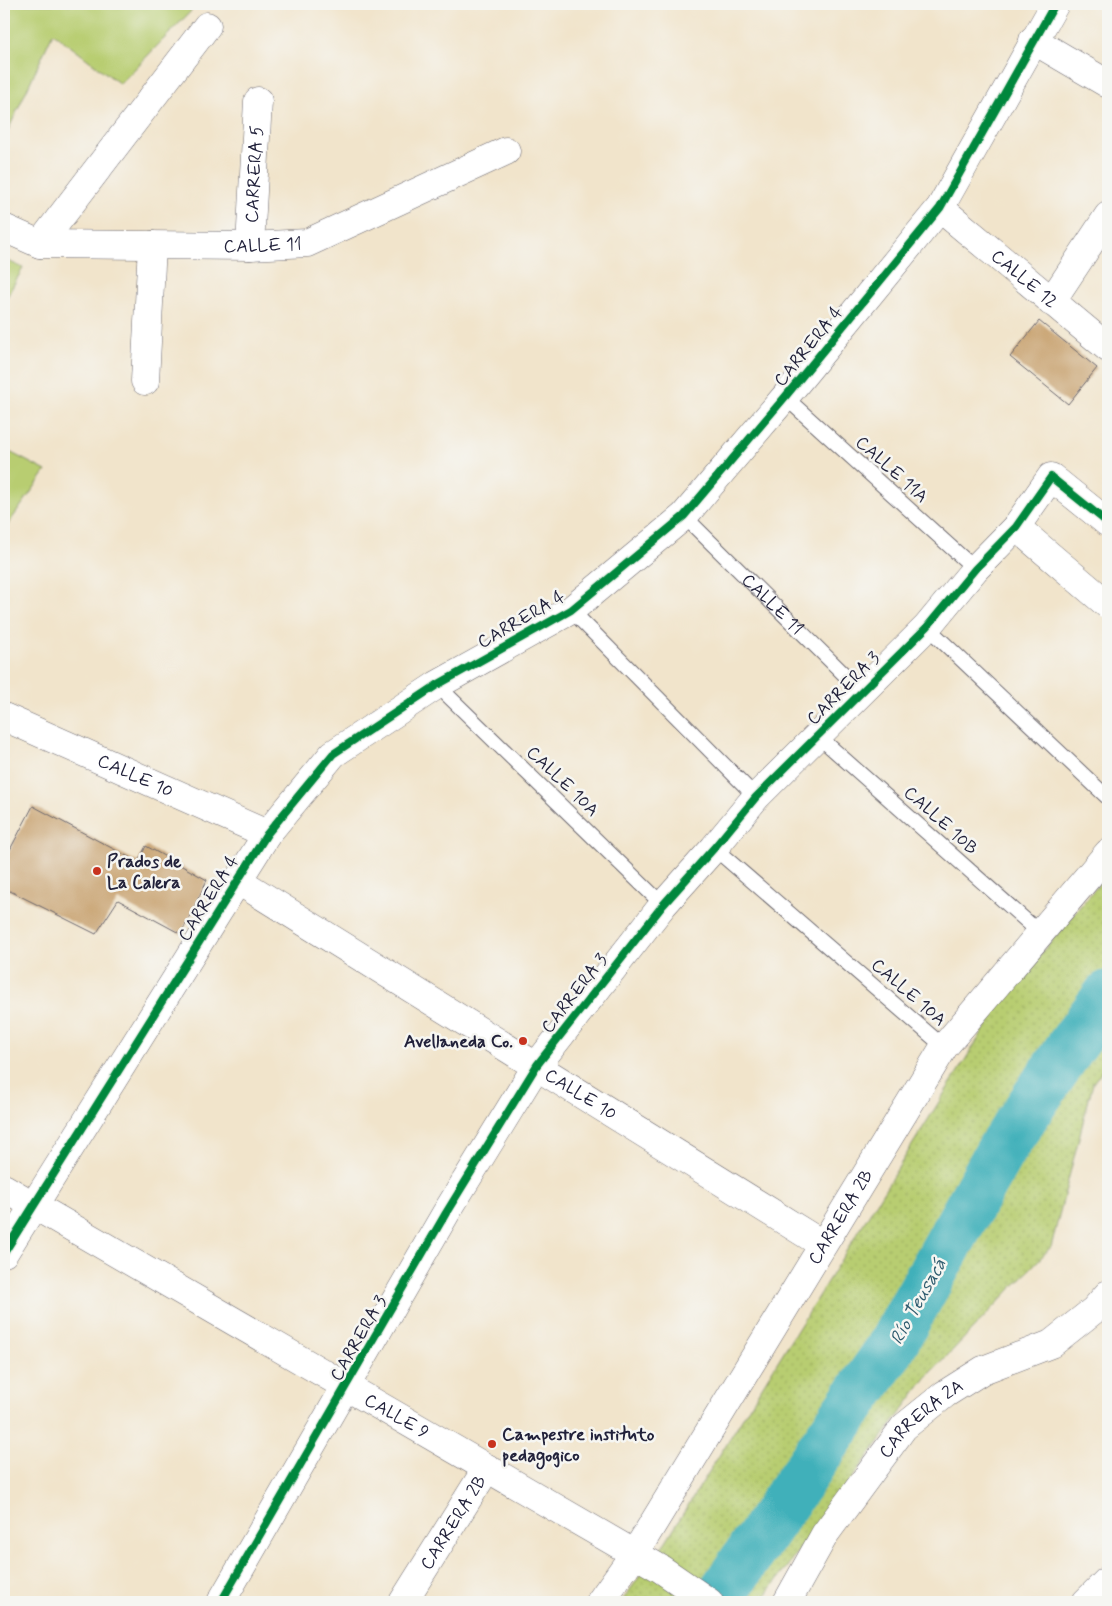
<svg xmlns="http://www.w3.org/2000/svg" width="1112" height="1606" font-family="Mynerve,sans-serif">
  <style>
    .grass { fill: #b8cd71; stroke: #6d7856 }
    .park { fill: url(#park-dots); stroke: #6d7856 }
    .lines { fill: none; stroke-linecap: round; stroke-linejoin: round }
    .river { stroke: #40b0ba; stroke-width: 50 }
    .building { fill: #c8a270 }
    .lane-casing { stroke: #6a666d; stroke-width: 16 }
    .street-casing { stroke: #6a666d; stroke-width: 29 }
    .primary-casing { stroke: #6a666d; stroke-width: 29 }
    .lane { stroke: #fff; stroke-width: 14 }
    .street { stroke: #fff; stroke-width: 28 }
    .primary { stroke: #fff; stroke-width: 28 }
    .cycleway-casing { stroke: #f6f6f2; stroke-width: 11 }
    .cycleway { stroke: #00873e; stroke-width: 8 }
    .poi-dot { fill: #c8321e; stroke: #f6f6f2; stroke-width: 2 }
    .labels { text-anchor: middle; stroke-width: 5; stroke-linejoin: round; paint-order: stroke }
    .street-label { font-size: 18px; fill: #22223b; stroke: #f6f6f2 }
    .poi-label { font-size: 18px; font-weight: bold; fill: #22223b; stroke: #f6f6f2; text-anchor: start }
    .water-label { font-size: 19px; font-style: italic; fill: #2e5b6e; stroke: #f6f6f2 }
  </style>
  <defs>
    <pattern id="park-dots" width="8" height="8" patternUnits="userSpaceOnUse" patternTransform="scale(1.25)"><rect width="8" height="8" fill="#b8cd71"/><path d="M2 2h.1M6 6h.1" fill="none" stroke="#9eb063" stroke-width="1.8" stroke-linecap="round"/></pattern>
  </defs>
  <rect width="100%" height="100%" fill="#f6f6f2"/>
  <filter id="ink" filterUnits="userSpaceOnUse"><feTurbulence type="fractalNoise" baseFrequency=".02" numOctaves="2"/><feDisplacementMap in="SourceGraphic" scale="10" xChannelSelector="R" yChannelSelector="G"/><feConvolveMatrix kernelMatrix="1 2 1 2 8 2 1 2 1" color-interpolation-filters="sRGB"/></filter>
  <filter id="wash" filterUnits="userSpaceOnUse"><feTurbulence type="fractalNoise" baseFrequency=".0096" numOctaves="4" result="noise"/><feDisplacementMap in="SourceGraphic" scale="20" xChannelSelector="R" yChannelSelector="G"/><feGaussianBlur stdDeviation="1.12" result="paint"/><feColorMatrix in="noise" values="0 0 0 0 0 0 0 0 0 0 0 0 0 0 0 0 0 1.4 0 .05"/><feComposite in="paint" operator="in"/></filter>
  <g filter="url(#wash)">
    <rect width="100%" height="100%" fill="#f1e4cb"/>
    <g class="grass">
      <path d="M4,4H198L120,84L53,33L4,139Z"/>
      <path d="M4,259L23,268L4,302Z"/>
      <path d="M4,449L46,471L4,530Z"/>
    </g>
    <path class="park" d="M1108,873V1062L1093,1083L1051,1247L926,1378L761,1602H621L666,1541L1003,999Z"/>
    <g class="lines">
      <path class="river" d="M716,1602L888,1352L1002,1148L1071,1046L1108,995"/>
    </g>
    <g id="blocks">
      <g class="building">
        <path d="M1039,321L1097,368L1068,404L1010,357Z"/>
        <path d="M33,806L138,862L146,846L207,880L181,934L118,900L96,934L4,888V861Z"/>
      </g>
    </g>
  </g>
  <g filter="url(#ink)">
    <use href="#blocks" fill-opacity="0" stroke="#6a666d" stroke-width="1"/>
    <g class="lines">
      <defs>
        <g id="lane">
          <path d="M785,397L975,569"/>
          <path id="s1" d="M684,516L861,691"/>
          <path d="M571,610L756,797"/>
          <path d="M927,627L1108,798"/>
          <path d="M437,685L663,905"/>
          <path d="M817,735L1040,933"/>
          <path d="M714,848L944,1047"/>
        </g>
        <g id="street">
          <path d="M1033,40L1108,84"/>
          <path id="s2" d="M940,208L1108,348"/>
          <path id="s3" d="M4,228L40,244L250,246L307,243L506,151"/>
          <path d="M40,244L207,26"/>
          <path id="s4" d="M250,246L258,101"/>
          <path d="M1051,302L1108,216"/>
          <path d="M145,381L152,245"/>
          <path d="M1016,527L1108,605"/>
          <path id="s5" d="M4,717L267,834"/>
          <path id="s6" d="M237,880L822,1244"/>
          <path id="s7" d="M4,1188L661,1569L709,1602"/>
          <path d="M4,1253L267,834L333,754L437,685L571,610L684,516L785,397L940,208L1055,4"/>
          <path d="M221,1602L446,1213L537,1065L663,905L714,848L756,797L927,627L975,569L1016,527L1051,477L1108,523"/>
          <path id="s8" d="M403,1602L487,1468"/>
          <path id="s9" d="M600,1602L635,1553L944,1047L1108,853"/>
          <path id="s10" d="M787,1602L825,1534L904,1427L945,1394L983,1370L1051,1344L1094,1310L1108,1294"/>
        </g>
        <path id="primary" d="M1086,1602L1108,1580"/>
      </defs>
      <use href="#lane" class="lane-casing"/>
      <use href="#street" class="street-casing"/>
      <use href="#primary" class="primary-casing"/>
      <use href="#lane" class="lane"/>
      <use href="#street" class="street"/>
      <use href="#primary" class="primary"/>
      <defs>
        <g id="cycleway">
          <path d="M4,1253L267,834L333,754L437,685L571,610L684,516L785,397L940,208L1055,4"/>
          <path d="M221,1602L446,1213L537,1065L663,905L714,848L756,797L927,627L975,569L1016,527L1051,477L1108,523"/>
        </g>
      </defs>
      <use href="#cycleway" class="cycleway-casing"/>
      <use href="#cycleway" class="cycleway"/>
    </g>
  </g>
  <g class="poi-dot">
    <circle cx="97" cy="871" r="5"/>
    <circle cx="523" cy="1041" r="5"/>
    <circle cx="492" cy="1444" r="5"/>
  </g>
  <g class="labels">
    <g class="street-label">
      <text dy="6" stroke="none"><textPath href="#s4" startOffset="72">CARRERA 5</textPath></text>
      <text dy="6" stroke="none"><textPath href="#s3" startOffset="262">CALLE 11</textPath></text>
      <text dy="6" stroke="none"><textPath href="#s2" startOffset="110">CALLE 12</textPath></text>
      <text transform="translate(808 346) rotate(-51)" y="6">CARRERA 4</text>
      <text transform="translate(892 469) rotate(42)" y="6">CALLE 11A</text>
      <text dy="6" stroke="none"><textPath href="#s1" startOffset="125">CALLE 11</textPath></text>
      <text transform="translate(521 619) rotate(-30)" y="6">CARRERA 4</text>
      <text transform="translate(843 688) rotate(-45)" y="6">CARRERA 3</text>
      <text dy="6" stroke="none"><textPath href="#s5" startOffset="144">CALLE 10</textPath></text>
      <text transform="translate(563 781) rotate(44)" y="6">CALLE 10A</text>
      <text transform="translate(941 820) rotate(42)" y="6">CALLE 10B</text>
      <text transform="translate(208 898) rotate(-58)" y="6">CARRERA 4</text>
      <text transform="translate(909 992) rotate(41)" y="6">CALLE 10A</text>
      <text transform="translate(574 993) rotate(-52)" y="6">CARRERA 3</text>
      <text dy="6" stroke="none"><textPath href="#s6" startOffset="405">CALLE 10</textPath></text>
      <text dy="6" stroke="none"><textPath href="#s9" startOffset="454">CARRERA 2B</textPath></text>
      <text transform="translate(358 1338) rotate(-60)" y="6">CARRERA 3</text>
      <text dy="6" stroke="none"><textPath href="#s7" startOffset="454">CALLE 9</textPath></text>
      <text dy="6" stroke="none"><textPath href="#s10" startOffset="229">CARRERA 2A</textPath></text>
      <text dy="6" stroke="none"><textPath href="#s8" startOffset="94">CARRERA 2B</textPath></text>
    </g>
    <g class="poi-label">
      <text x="107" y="867">Prados de<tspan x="107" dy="21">La Calera</tspan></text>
      <text x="513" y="1047" text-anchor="end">Avellaneda Co.</text>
      <text x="502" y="1440">Campestre instituto<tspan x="502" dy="21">pedagogico</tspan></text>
    </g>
    <g class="water-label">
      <text transform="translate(917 1301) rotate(-61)" y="7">Río Teusacá</text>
    </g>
  </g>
  <rect width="1112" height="1606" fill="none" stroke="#f6f6f2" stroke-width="20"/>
</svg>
